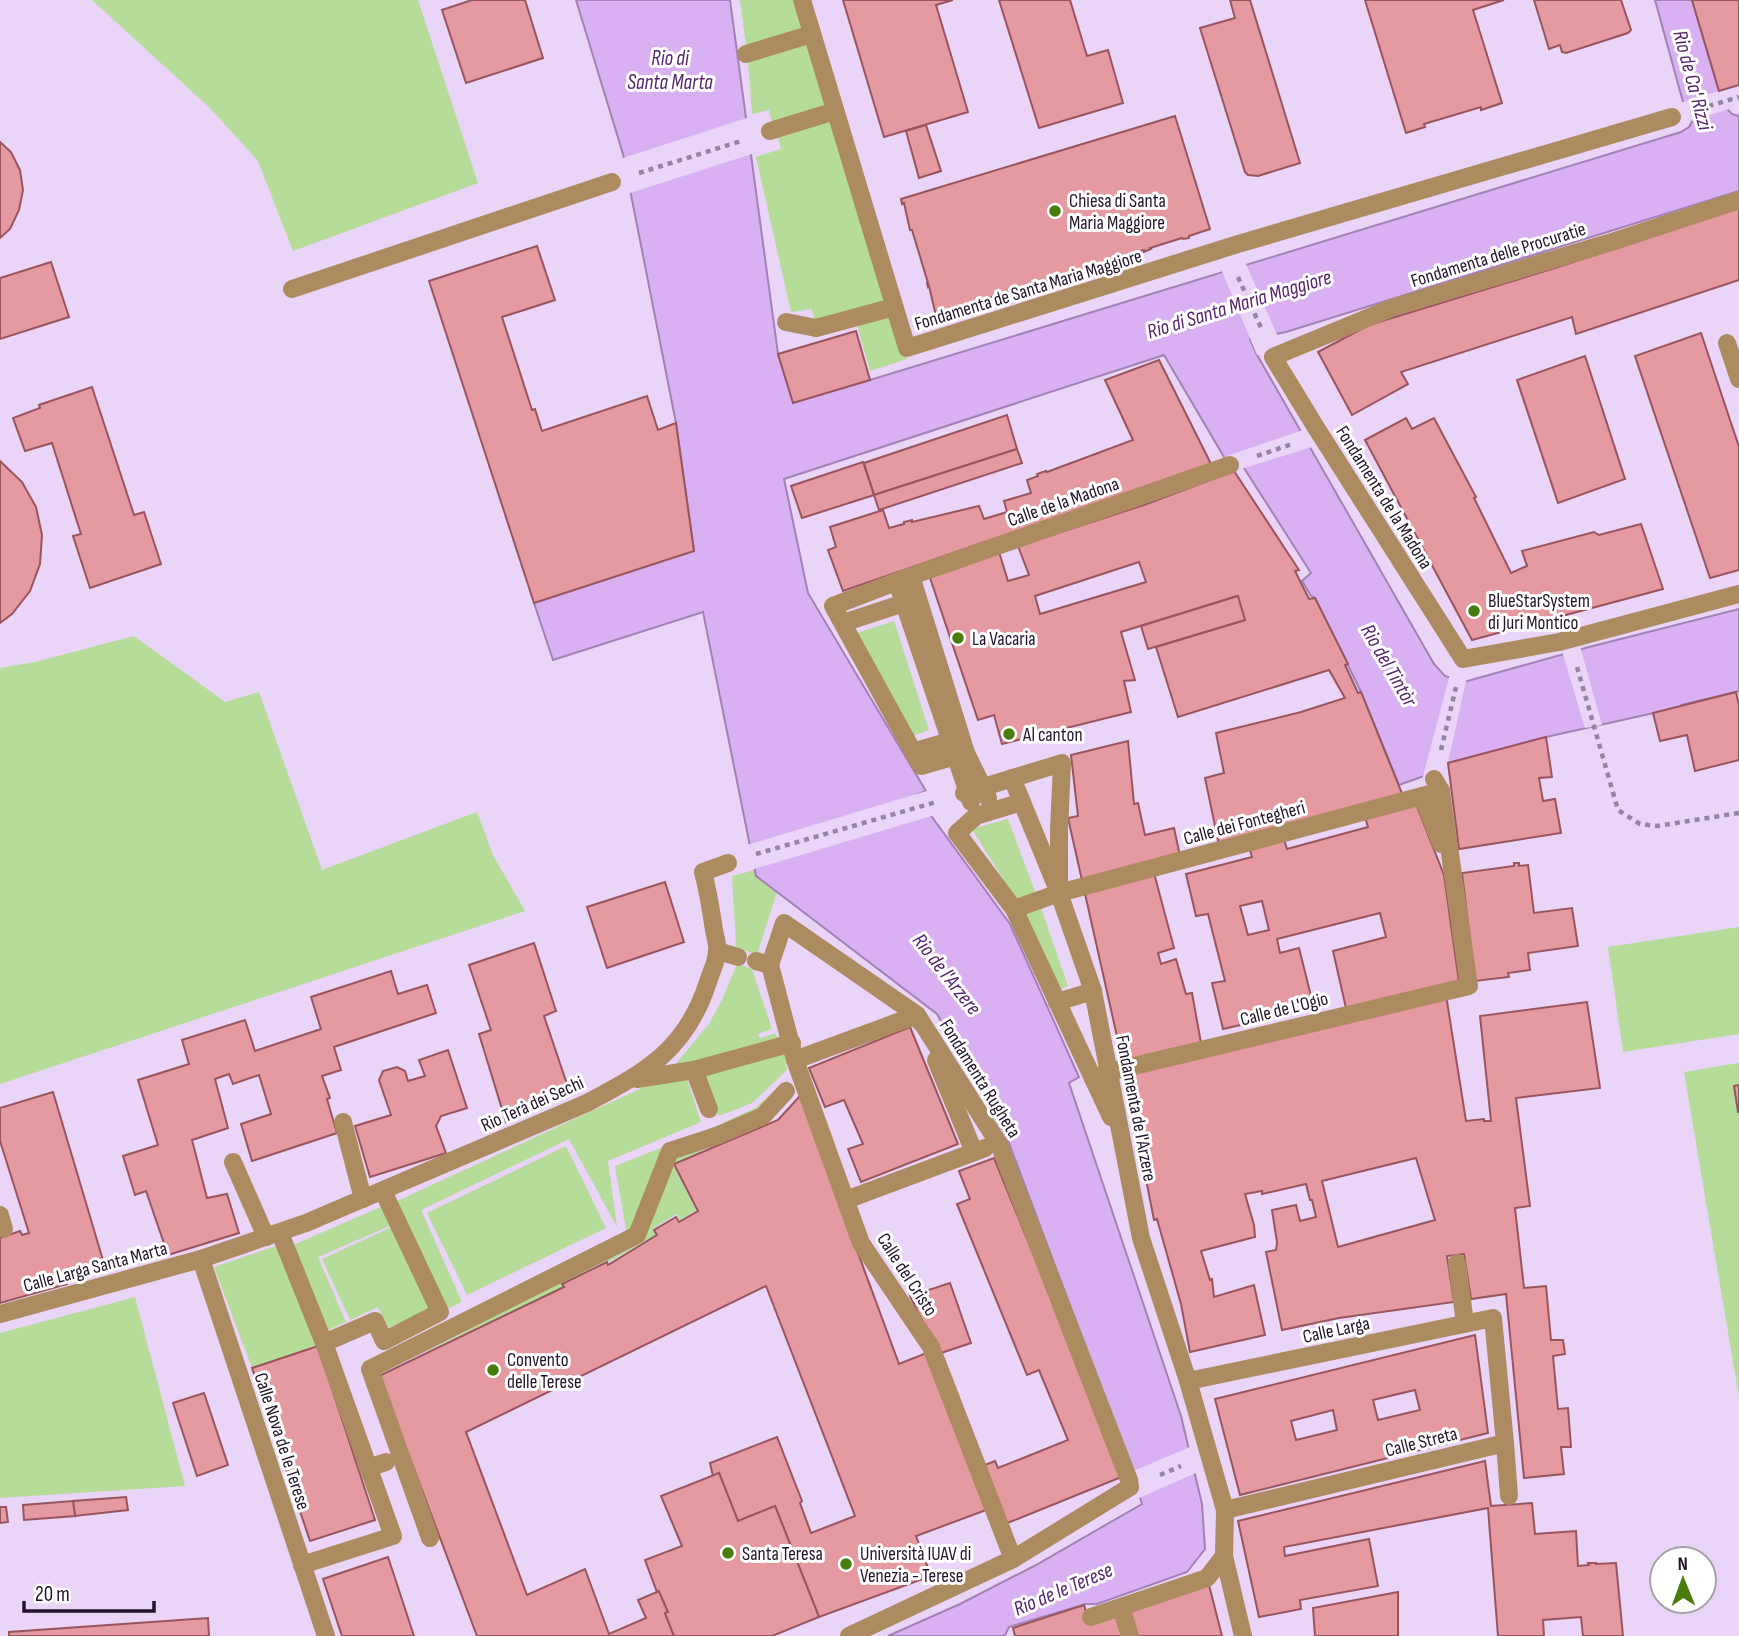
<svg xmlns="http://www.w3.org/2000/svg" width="1739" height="1636" font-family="'Sofia Sans Condensed',sans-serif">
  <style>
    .green { fill: #b5dc99 }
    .water { fill: #d9b0f1; stroke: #a281b5; stroke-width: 2 }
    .pier { fill: #ead4f8 }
    .building { fill: #e59aa1; stroke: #99555d; stroke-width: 2; fill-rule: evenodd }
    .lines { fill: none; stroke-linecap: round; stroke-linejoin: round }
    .path { stroke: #9684a2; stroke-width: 4.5; stroke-dasharray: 5 5; stroke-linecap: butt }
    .street { stroke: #ad8b60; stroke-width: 18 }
    .poi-dot { fill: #487c0d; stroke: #fff; stroke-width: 2.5 }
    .labels { text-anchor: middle; stroke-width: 6; stroke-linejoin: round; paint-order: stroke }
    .poi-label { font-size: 19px; fill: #22142a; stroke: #fff; text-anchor: start }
    .street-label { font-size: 19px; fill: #22142a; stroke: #fff }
    .water-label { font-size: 21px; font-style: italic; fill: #56246e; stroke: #fff }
  </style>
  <rect width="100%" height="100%" fill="#ead4f8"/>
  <g class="green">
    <path d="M92,0H418L478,183L293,251L258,161L211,109Z"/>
    <path d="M740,0H794L803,29L746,46Z"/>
    <path d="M809,44L828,107L772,123L769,110L752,114L748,62Z"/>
    <path d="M831,121L889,302L815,324L812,309L791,312L756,157L781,149L778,137Z"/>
    <path d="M892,315L907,359L870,371L857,325Z"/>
    <path d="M894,621L929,730L913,736L857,633Z"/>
    <path d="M134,636L225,702L259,692L322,870L477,812L493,855L525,911L0,1084V668L35,662Z"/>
    <path d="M1008,819L1036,894L1016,900L972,829Z"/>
    <path d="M755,870L756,876L777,892L757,955L736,947L732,876Z"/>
    <path d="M1041,908L1068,986L1059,990L1023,914Z"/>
    <path d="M1739,927V1034L1623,1052L1608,947Z"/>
    <path d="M737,964L752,969L772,1029L758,1034L760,1038L776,1033L778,1041L674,1066L709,1024L722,1000Z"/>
    <path d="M784,1052L787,1070L752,1103L719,1116L699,1073Z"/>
    <path d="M1739,1063V1397L1684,1072Z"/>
    <path d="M686,1076L701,1122L608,1161L617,1227L569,1139L421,1210L462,1302L447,1309L395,1202L657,1081Z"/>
    <path d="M787,1080L794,1094L773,1118L673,1164L696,1210L680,1220L676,1214L653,1229L656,1235L609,1262L607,1260L562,1283L563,1287L376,1375L428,1542L363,1362L627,1235L615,1166L721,1124L755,1108Z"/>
    <path d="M566,1146L606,1228L467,1295L427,1213Z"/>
    <path d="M383,1206L392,1225L318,1257L346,1322L328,1330L291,1246Z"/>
    <path d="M394,1226L432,1308L388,1328L378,1307L350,1320L322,1259Z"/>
    <path d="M279,1245L318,1346L252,1368L214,1267Z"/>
    <path d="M135,1297L185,1486L0,1498V1333Z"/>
  </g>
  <path class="water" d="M576,0H730L778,354L793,402L870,380L1681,132L1689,127L1692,122L1683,102L1655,0H1692L1719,91L1728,110L1732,114L1739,116V191L1286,332L1250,339L1256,353L1434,664L1445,676L1464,682L1589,647L1739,609V691L1681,705V707L1546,737L1448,763L1424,776L1399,785L1361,692L1315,598L1311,596L1302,581L1311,573L1237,457H1224L1164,355L784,479L808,593L926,791L916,795L1010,924L1079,1077L1069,1083L1181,1416L1202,1504L1205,1549L1187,1572L1097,1604H1086L1009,1627L1005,1635L1003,1636H888L960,1604L1036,1565L1142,1504L1132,1470L1007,1138L937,1014L756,876L703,612L553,660L534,603L694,550L676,423L623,154Z"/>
  <g class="pier">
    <path d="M1722,90L1732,108L1688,122L1680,103Z"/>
    <path d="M750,117L755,153L627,194L620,159Z"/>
    <path d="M1245,262L1278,337L1255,341L1260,354L1257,355L1221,269Z"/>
    <path d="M1303,430L1312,447L1241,469L1235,460H1226L1224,457Z"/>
    <path d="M1580,646L1602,725L1585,728L1562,651Z"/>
    <path d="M1450,674L1464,678L1467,677L1447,767L1422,780Z"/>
    <path d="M930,790L928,794L921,796L935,815L751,870L747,845Z"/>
    <path d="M1192,1446L1198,1472L1137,1499L1129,1473Z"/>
  </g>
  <g class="building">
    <path d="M472,0H525L543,58L466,83L442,10Z"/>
    <path d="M843,0H953L936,5L968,112L884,137Z"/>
    <path d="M999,0H1070L1087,56L1108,50L1123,103L1039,128Z"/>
    <path d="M1230,0H1250L1300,163L1258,176L1248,175L1245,172L1200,28L1235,18Z"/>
    <path d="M1365,0H1504L1473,10L1502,103L1481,110V107L1424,124L1425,127L1406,133Z"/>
    <path d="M1534,0H1621L1631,30L1628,33L1566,53L1562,52L1560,45L1549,49Z"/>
    <path d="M1692,0H1739V85L1719,91Z"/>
    <path d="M1175,116L1210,229L1189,236V238L1183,239L1182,238L1150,248L1151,249L1144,252V250L1113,259L1114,261L1107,263V262L1076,271L1077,272L1070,275V273L1038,285V283L975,302V304L942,312L943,314L936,316L929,286L928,287L927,283H928L912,230H910L904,203L902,204L901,199Z"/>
    <path d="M926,125L941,171L919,178L906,131Z"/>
    <path d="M0,142L11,152L20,170L23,190L19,210L10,229L0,238Z"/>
    <path d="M1739,208V280L1576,334L1572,317L1401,372L1408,384L1352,415L1318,352L1369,325L1555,268Z"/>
    <path d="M537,246L555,300L502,317L532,410L535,409L542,431L647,396L658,430L676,423L694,551L534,603L429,281Z"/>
    <path d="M51,262L69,317L0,339V278Z"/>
    <path d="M856,331L870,380L793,403L778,354Z"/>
    <path d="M1701,333L1739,447V570L1710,578L1635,356Z"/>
    <path d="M1585,356L1625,479L1558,503L1517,380Z"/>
    <path d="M1159,360L1211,464L843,591L828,550L836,547L830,527L883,510L889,528L904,524V522L912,520V522L979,506L984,519L1007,512L1004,501L1031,493L1027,480L1038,476L1037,474L1046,471L1047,472L1133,440L1105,380Z"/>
    <path d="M92,387L134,515L144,512L161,564L90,588L73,536L81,534L52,443L25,451L13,418L40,408L39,405Z"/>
    <path d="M1007,415L1017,449L874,495L864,463Z"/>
    <path d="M1406,418L1412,429L1434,418L1476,497L1474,498L1511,573L1527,566L1522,551L1594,532L1599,535L1641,524L1663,589L1472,640L1365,440Z"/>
    <path d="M1017,449L1022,463L879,510L874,495Z"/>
    <path d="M0,461L22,482L36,507L42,535L40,564L30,591L12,614L0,623Z"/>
    <path d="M863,462L874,495L802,518L791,486Z"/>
    <path d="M1234,471L1299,570L1295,571L1309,599L1315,598L1348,664L1345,665L1358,693L1361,692L1403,796L1219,845L1205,778L1224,773L1216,733L1301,712L1345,698L1329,670L1178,717L1156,647L1245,620L1237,596L1121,632L1135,680L1124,681L1131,712L1002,744L994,715L978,720L929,575L999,552L1008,581L1029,575L1018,546L1144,505ZM1139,562L1146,582L1040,614L1035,596Z"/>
    <path d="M1238,596L1245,620L1148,649L1141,626Z"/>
    <path d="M1736,692L1739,705V760L1695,771L1687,735L1660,741L1653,713Z"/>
    <path d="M1546,737L1552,777L1539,778L1543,801L1555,799L1561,833L1459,849L1448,763Z"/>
    <path d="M1128,741L1134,804L1138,803L1145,835L1174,828L1180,856L1154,873L1174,948L1158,953L1161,964L1176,959L1186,994L1192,993L1201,1043L1123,1063L1068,818L1078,816L1071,755Z"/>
    <path d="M1416,804L1444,875L1459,982L1346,1008L1333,951L1386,937L1380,913L1277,939L1280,953L1299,948L1314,1008L1223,1029L1212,983L1225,981L1208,914L1196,916L1186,874L1252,857L1249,847L1284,839L1287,849L1368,827L1365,817ZM1262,901L1269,930L1248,935L1240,906Z"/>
    <path d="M1514,863H1519V866L1528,865L1534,913L1572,908L1578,946L1528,953L1530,970L1508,973L1509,977L1475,981L1462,873L1514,866Z"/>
    <path d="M665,882L684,942L607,968L587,907Z"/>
    <path d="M534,943L556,1011L544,1016L569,1090L506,1122L479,1034L491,1030L469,965Z"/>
    <path d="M391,971L398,994L427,985L436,1013L334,1047L341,1070L322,1076L330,1098L327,1099L337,1133L252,1161L241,1124L271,1114L259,1075L233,1084L229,1074L215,1079L228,1128L192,1140L207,1198L227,1194L239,1233L168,1255L146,1191L135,1195L123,1156L158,1145L138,1080L189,1064L182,1040L245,1020L255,1051L321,1029L311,997Z"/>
    <path d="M1446,995L1466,1121L1484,1119V1121H1491L1480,1016L1587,1002L1600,1088L1516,1098L1530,1206L1515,1208L1524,1288L1546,1286L1551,1340H1563L1565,1354L1553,1356L1558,1409L1568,1408L1571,1447H1561L1564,1474L1524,1478L1506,1294L1471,1299L1464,1254L1447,1256L1454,1302L1339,1318L1282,1330L1266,1252L1276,1250L1277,1242L1272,1210L1296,1205L1300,1221L1316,1217L1312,1200H1310L1306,1184L1262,1194V1191L1245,1194L1254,1225L1255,1237L1201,1251L1210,1280L1212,1279L1214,1297L1254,1285L1265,1335L1190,1352L1181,1304L1157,1219L1154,1220L1125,1072ZM1416,1158L1435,1220L1338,1247L1322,1181Z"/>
    <path d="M910,1027L958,1144L861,1182L848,1149L863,1144L844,1100L825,1107L809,1068Z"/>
    <path d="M448,1050L467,1108L441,1116L436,1126L446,1153L370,1177L355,1126L391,1115L379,1080L383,1071L397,1067L405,1071L408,1081L425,1076L419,1060Z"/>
    <path d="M1739,1085V1111L1738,1112L1734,1086Z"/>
    <path d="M53,1092L105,1267L65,1276L67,1284L0,1303V1238L20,1231L22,1235L29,1233L0,1141V1108Z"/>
    <path d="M800,1096L899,1364L929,1352L989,1509L916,1536L931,1576L819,1617L775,1506L738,1521L719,1473L713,1476L710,1463L777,1437L802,1501L800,1503L811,1533L855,1516L766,1286L466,1432L527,1595L585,1569L609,1634L646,1618L638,1600L659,1591L668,1612L665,1613L674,1636H477L379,1376L564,1287L562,1284L607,1262L608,1265L657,1235L654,1230L676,1217L679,1222L698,1211L674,1164L778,1120Z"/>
    <path d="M994,1158L1124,1476L1005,1524L982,1466L995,1461L998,1468L1068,1440L1039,1370L1027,1375L957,1204L970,1199L959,1171Z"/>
    <path d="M950,1283L971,1343L938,1354L910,1296Z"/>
    <path d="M1475,1335L1488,1433L1240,1495L1215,1399ZM1415,1390L1420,1410L1378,1420L1373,1400ZM1333,1410L1337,1430L1296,1440L1291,1421Z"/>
    <path d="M318,1346L375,1520L310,1541L252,1368Z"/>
    <path d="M204,1393L228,1465L197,1476L173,1403Z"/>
    <path d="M1485,1461L1491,1506L1532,1503L1535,1534L1576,1531L1578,1566L1589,1565L1588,1563H1596V1564L1616,1563L1623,1636H1583L1581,1617L1543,1620L1544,1636H1498L1488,1508L1284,1547L1285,1556L1369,1539L1378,1586L1300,1600L1301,1609L1259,1617L1238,1521Z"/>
    <path d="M719,1473L738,1521L775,1506L819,1617L772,1636H674L665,1613L668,1612L659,1591L657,1592L645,1560L682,1546L661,1496Z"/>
    <path d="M126,1497L128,1510L75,1516L73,1501Z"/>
    <path d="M73,1501L75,1516L24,1520L23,1505Z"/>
    <path d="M0,1507H6L8,1522L0,1523Z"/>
    <path d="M388,1557L414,1636H342L323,1579Z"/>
    <path d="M1209,1585L1222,1636H1134L1125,1611Z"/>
    <path d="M1398,1592V1636H1315L1313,1608Z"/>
    <path d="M1084,1605L1090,1624L1120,1614L1127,1636H1015L1013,1628Z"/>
    <path d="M208,1618L209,1636H9V1632Z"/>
  </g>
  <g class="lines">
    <g class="path">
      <path d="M1699,109L1739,97"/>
      <path d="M639,173L741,141"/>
      <path d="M1238,277L1262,330"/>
      <path d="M1257,456L1292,444"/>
      <path d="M1577,667L1618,810L1640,824L1657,826L1739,813"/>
      <path d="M1441,750L1456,687"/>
      <path d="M756,854L936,802"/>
      <path d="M1160,1475L1181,1466"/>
    </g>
    <g class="street">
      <path d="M802,0L907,348L1238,244L1672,117"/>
      <path d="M746,54L812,34"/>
      <path d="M770,131L835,111"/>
      <path d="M1739,200L1615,241L1394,307L1273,357L1315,426L1463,659L1559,642L1739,594"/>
      <path d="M292,289L612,182"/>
      <path d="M786,322L816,328L894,307"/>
      <path d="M1727,343L1739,379"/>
      <path d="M911,576L966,753L988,798"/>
      <path d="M897,582L971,802"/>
      <path d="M843,623L913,600"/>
      <path d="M913,752L960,738"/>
      <path d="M966,753L921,766L833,606L911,576L1230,465"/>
      <path d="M1012,778L1055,883"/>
      <path d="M964,793L1062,763L1059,830V893L1093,991L1141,1238L1188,1381L1225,1510L1224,1556"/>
      <path d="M1422,796L1441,844"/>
      <path d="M1022,802L976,816L957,833L1014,909L1111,1117"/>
      <path d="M1014,909L1059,893L1441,791"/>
      <path d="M718,951L738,957"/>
      <path d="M756,961L770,965L784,923L917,1015L999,1144L1129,1480L1130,1487L1013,1559L849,1636"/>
      <path d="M770,965L795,1060L861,1243L931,1347L1013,1559"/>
      <path d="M1057,1002L1093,991"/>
      <path d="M795,1060L917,1015L920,1022"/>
      <path d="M936,1060L974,1152"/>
      <path d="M694,1070L709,1109"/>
      <path d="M637,1079L694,1070L792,1043"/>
      <path d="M1093,1079L1109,1072L1469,986L1441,791L1434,779"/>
      <path d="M343,1122L363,1199"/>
      <path d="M233,1162L266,1237"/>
      <path d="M846,1200L985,1148"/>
      <path d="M0,1215L4,1229"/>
      <path d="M280,1233L324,1343L393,1536L302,1565"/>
      <path d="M201,1259L326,1636"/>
      <path d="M1457,1263L1465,1323"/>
      <path d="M0,1314L201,1259L306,1223L587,1103C647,1071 686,1050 708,982C711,972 717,961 717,951C718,944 715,936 714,930C711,910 708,891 703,872L728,863"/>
      <path d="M324,1343L375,1321L384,1341L440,1312L383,1191"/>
      <path d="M1188,1381L1493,1318L1505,1443L1225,1510"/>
      <path d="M1505,1443L1509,1496"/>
      <path d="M368,1468L386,1462"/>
      <path d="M430,1538L370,1369L637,1235L670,1151L719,1135L763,1116L786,1091"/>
      <path d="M1121,1607L1130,1636"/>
      <path d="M1091,1617L1207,1578L1224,1556L1243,1636"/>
    </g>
  </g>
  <g class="poi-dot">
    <circle cx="1055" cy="211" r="7"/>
    <circle cx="1474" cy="611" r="7"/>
    <circle cx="958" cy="638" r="7"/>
    <circle cx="1009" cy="734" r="7"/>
    <circle cx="493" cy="1370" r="7"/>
    <circle cx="728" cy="1553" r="7"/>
    <circle cx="846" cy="1564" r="7"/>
  </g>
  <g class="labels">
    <g class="poi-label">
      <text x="1069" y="207">Chiesa di Santa<tspan x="1069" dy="22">Maria Maggiore</tspan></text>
      <text x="1488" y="607">BlueStarSystem<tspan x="1488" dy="22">di Juri Montico</tspan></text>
      <text x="972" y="645">La Vacaria</text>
      <text x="1023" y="741">Al canton</text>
      <text x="507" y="1366">Convento<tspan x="507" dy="22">delle Terese</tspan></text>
      <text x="742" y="1560">Santa Teresa</text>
      <text x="860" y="1560">Università IUAV di<tspan x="860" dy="22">Venezia - Terese</tspan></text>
    </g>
    <g class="street-label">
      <text transform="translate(1498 254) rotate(-17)" y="7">Fondamenta delle Procuratie</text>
      <text transform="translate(1028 289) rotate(-17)" y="7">Fondamenta de Santa Maria Maggiore</text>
      <text transform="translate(1385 497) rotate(58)" y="7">Fondamenta de la Madona</text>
      <text transform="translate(1063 501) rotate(-19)" y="7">Calle de la Madona</text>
      <text transform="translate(1244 822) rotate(-15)" y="7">Calle dei Fontegheri</text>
      <text transform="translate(1284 1008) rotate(-14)" y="7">Calle de L'Ogio</text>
      <text transform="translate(981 1078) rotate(58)" y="7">Fondamenta Rugheta</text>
      <text transform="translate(532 1103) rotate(-24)" y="7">Rio Terà dei Sechi</text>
      <text transform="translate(1137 1108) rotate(79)" y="7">Fondamenta de l'Arzere</text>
      <text transform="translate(95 1266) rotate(-15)" y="7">Calle Larga Santa Marta</text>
      <text transform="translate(908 1274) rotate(57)" y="7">Calle del Cristo</text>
      <text transform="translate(1336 1329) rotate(-12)" y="7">Calle Larga</text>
      <text transform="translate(283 1441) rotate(72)" y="7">Calle Nova de le Terese</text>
      <text transform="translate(1421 1441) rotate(-14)" y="7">Calle Streta</text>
    </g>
    <g class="water-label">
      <text x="670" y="65">Rio di<tspan x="670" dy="24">Santa Marta</tspan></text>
      <text transform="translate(1693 80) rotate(75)" y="7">Rio de Ca' Rizzi</text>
      <text transform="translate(1239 304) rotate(-17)" y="7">Rio di Santa Maria Maggiore</text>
      <text transform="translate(1389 665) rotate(60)" y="7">Rio del Tintòr</text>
      <text transform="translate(947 974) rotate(52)" y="7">Rio de l'Arzere</text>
      <text transform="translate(1063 1589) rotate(-23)" y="7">Rio de le Terese</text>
    </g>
  </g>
  <g transform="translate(1683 1580) rotate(359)"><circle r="33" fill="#ffffff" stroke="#a7a1aa" stroke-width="2"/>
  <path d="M0-5L12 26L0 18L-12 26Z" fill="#487c0d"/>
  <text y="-10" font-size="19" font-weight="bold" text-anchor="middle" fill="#22142a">N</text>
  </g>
  <path d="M24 1601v10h130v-10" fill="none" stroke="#22142a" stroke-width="3.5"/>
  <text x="35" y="1601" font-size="21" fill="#22142a" stroke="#ffffff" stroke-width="5" paint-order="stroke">20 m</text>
</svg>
